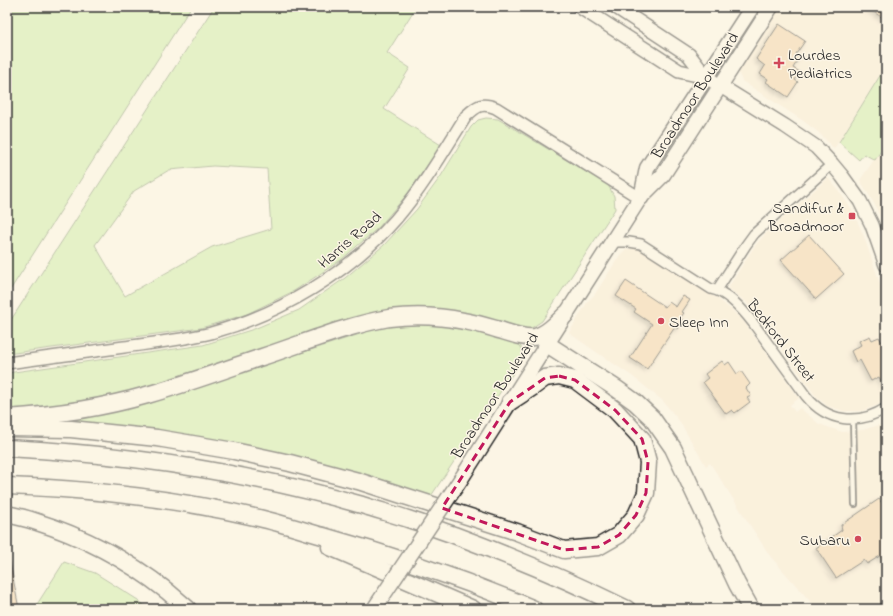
<svg xmlns="http://www.w3.org/2000/svg" width="893" height="616" font-family="'Indie Flower',sans-serif">
  <style>
    .built { fill: #f9ead1 }
    .green { fill: #c9eba3; stroke: #7a8b67; fill-rule: evenodd }
    .building { fill: #f1cfa2; stroke: #2b2b2b; filter: url(#shadow) }
    .lines { fill: none; stroke-linecap: round; stroke-linejoin: round }
    .service-casing { stroke: #2b2b2b; stroke-width: 8 }
    .minor-casing { stroke: #2b2b2b; stroke-width: 12 }
    .tertiary-casing { stroke: #2b2b2b; stroke-width: 14 }
    .secondary-casing { stroke: #2b2b2b; stroke-width: 16 }
    .primary-casing { stroke: #2b2b2b; stroke-width: 17 }
    .motorway-casing { stroke: #2b2b2b; stroke-width: 19 }
    .service { stroke: #fcf5e5; stroke-width: 4.5 }
    .minor { stroke: #fcf5e5; stroke-width: 9 }
    .tertiary { stroke: #fcf5e5; stroke-width: 11 }
    .secondary { stroke: #fcf5e5; stroke-width: 13 }
    .primary { stroke: #fcf5e5; stroke-width: 14 }
    .motorway { stroke: #fcf5e5; stroke-width: 16 }
    .primary-bridge-casing { stroke: #2b2b2b; stroke-width: 17; stroke-linecap: butt }
    .primary-bridge { stroke: #fcf5e5; stroke-width: 14 }
    .marked { fill: none; stroke: #c2185b; stroke-width: 3; stroke-dasharray: 8 5; stroke-linejoin: round }
    .poi-dot { fill: #d1495b; stroke: #fcf5e5; stroke-width: 1.5 }
    .labels { text-anchor: middle; stroke-width: 3; stroke-linejoin: round; paint-order: stroke }
    .poi-label { font-size: 16px; fill: #2b2b2b; stroke: #fcf5e5; text-anchor: start }
    .street-label { font-size: 16px; fill: #2b2b2b; stroke: #fcf5e5 }
  </style>
  <defs>
    <filter id="shadow"><feDropShadow dx="-2.5" dy="2.5" stdDeviation="2" flood-color="#0004"/></filter>
  </defs>
  <rect width="100%" height="100%" fill="#fcf5e5"/>
  <filter id="ink" filterUnits="userSpaceOnUse"><feTurbulence type="fractalNoise" baseFrequency=".025" numOctaves="2"/><feDisplacementMap in="SourceGraphic" scale="8" xChannelSelector="R" yChannelSelector="G"/><feConvolveMatrix kernelMatrix="1 2 1 2 8 2 1 2 1" color-interpolation-filters="sRGB"/></filter>
  <g filter="url(#ink)">
    <g class="built">
      <path d="M778,7H886V66L834,149L829,143L818,132L802,120L742,81L739,74L740,67Z"/>
      <path d="M886,143V231L875,205L860,180Z"/>
      <path d="M828,178L838,190L853,211L864,237L886,301V399L878,405L862,411H844L827,406L815,395L755,312L746,302L728,288L754,247L765,234Z"/>
      <path d="M634,248L643,250L718,299L733,311L744,322L799,398L790,405L795,412L800,408L819,424L842,432L863,430L882,424L886,421V609H817L770,556L710,463L706,466L680,422L663,401L632,376L602,356L569,333L588,301L595,294L620,255L625,250Z"/>
    </g>
    <g class="green">
      <path d="M7,7H191L7,295Z"/>
      <path d="M214,7H416L387,53L410,68L384,109L441,145L410,191L379,227L341,260L294,291L247,314L201,328L7,354V326ZM213,166L267,169L271,229L212,247L125,296L95,245L134,191L169,170Z"/>
      <path d="M886,66V143L875,160L864,154L859,160L839,142Z"/>
      <path d="M486,118L498,119L608,185L614,196L615,209L542,321L527,331L436,310L134,393L63,407L7,411V373L203,345L254,329L299,310L345,278L384,245L417,209L441,176L471,127L478,120Z"/>
      <path d="M429,323L457,324L518,342L522,349L523,358L429,499L345,473L39,424L159,400L217,381L264,364L320,347L372,330L400,325Z"/>
      <path d="M64,562L95,573L138,600L148,609H34Z"/>
    </g>
    <g class="building">
      <path d="M866,7H886V20Z"/>
      <path d="M779,24L805,41L796,54L800,57L793,68L800,72L795,80L798,82L788,97L766,82L768,79L760,74L765,66L756,59Z"/>
      <path d="M809,235L844,274L816,299L781,260Z"/>
      <path d="M626,281L665,307L669,302L676,307L683,296L690,300L682,312L684,313L680,318L683,320L678,329L675,327L647,369L630,358L652,324L634,312L636,309L616,296Z"/>
      <path d="M870,336L872,340L879,337L886,349V390L879,377L871,381L860,360L856,362L851,351L861,345L859,341Z"/>
      <path d="M722,361L725,365L729,362L737,374L741,371L750,384L746,388L751,396L747,398L750,402L735,413L732,410L726,414L703,382L708,378L705,374Z"/>
      <path d="M886,498V565L880,556L867,564L864,560L836,578L816,548L842,530L841,525L879,499L882,503Z"/>
      <path d="M7,562H10L19,609H7Z"/>
    </g>
    <g class="lines">
      <defs>
        <path id="service" d="M853,419L855,504"/>
        <g id="minor">
          <path d="M613,242H629L641,244L711,289C728,292 743,310 753,323L806,396C827,422 858,426 886,408"/>
          <path d="M717,290L746,245L754,234L832,164"/>
        </g>
        <path id="tertiary" d="M7,363C46,358 85,352 124,347C153,343 182,340 211,333C280,314 349,273 396,219C423,187 444,151 466,116C477,106 481,102 496,108L640,198"/>
        <g id="secondary">
          <path d="M580,7L679,71L706,77"/>
          <path d="M616,7L689,55L706,77L785,126L816,147L832,164L842,176L860,201L872,225L886,265"/>
        </g>
        <g id="primary">
          <path d="M641,198L647,168L752,7"/>
          <path d="M461,479L640,198L663,175L771,7"/>
        </g>
        <g id="motorway">
          <path d="M547,344L617,389L635,402L652,418L673,448L737,584L751,609"/>
          <path d="M7,418C54,415 102,408 147,395C186,384 224,370 262,357C302,344 347,325 389,318C414,315 440,316 464,321C475,323 486,326 496,329C507,332 524,339 535,337C547,334 557,323 566,314"/>
          <path d="M7,428L71,429L157,438L234,451L290,463L358,481L517,532L564,550L598,547L619,535L636,515L646,493L648,462L642,439L615,410L575,380L559,376L545,378L533,387L510,402"/>
          <path d="M7,448C127,454 246,472 362,505C377,510 393,514 408,519C424,524 439,530 454,535C513,557 570,581 627,609"/>
          <path d="M7,486C90,489 178,499 259,518C280,523 302,530 323,536C395,556 465,580 534,609"/>
          <path d="M7,514C16,516 25,518 34,521C82,536 128,560 167,591C174,597 181,603 188,609"/>
          <path d="M330,547L473,609"/>
        </g>
      </defs>
      <use href="#service" class="service-casing"/>
      <use href="#minor" class="minor-casing"/>
      <use href="#tertiary" class="tertiary-casing"/>
      <use href="#secondary" class="secondary-casing"/>
      <use href="#primary" class="primary-casing"/>
      <use href="#motorway" class="motorway-casing"/>
      <use href="#service" class="service"/>
      <use href="#minor" class="minor"/>
      <use href="#tertiary" class="tertiary"/>
      <use href="#secondary" class="secondary"/>
      <use href="#primary" class="primary"/>
      <use href="#motorway" class="motorway"/>
      <defs>
        <path id="primary-bridge" d="M374,609L461,479"/>
      </defs>
      <use href="#primary-bridge" class="primary-bridge-casing"/>
      <use href="#primary-bridge" class="primary-bridge"/>
    </g>
  </g>
  <path d="M0 0H893V616H0ZM559,376L575,380L615,410L642,439L648,462L646,493L636,515L619,535L598,547L564,550L442,508L510,402L545,378Z" fill="#fcf5e5" fill-opacity=".55" fill-rule="evenodd"/>
  <path class="marked" d="M559,376L575,380L615,410L642,439L648,462L646,493L636,515L619,535L598,547L564,550L442,508L510,402L545,378Z"/>
  <g class="poi-dot">
    <path d="M777 57h4v4h4v4h-4v4h-4v-4h-4v-4h4z"/>
    <rect x="848" y="212" width="8" height="8" rx="2"/>
    <circle cx="661" cy="321" r="4"/>
    <circle cx="858" cy="539" r="4"/>
  </g>
  <g class="labels">
    <g class="poi-label">
      <text x="788" y="60">Lourdes<tspan x="788" dy="18">Pediatrics</tspan></text>
      <text x="844" y="213" text-anchor="end">Sandifur &amp;<tspan x="844" dy="18">Broadmoor</tspan></text>
      <text x="669" y="327">Sleep Inn</text>
      <text x="850" y="545" text-anchor="end">Subaru</text>
    </g>
    <g class="street-label">
      <text transform="translate(694 95) rotate(-57)" y="6">Broadmoor Boulevard</text>
      <text transform="translate(349 239) rotate(-41)" y="6">Harris Road</text>
      <text transform="translate(782 340) rotate(52)" y="6">Bedford Street</text>
      <text transform="translate(494 395) rotate(-57)" y="6">Broadmoor Boulevard</text>
    </g>
  </g>
  <rect width="893" height="616" fill="none" stroke="#fcf5e5" stroke-width="24"/>
  <rect x="12" y="12" width="869" height="592" fill="none" stroke="#2b2b2b" stroke-width="1.5" filter="url(#ink)"/>
</svg>
